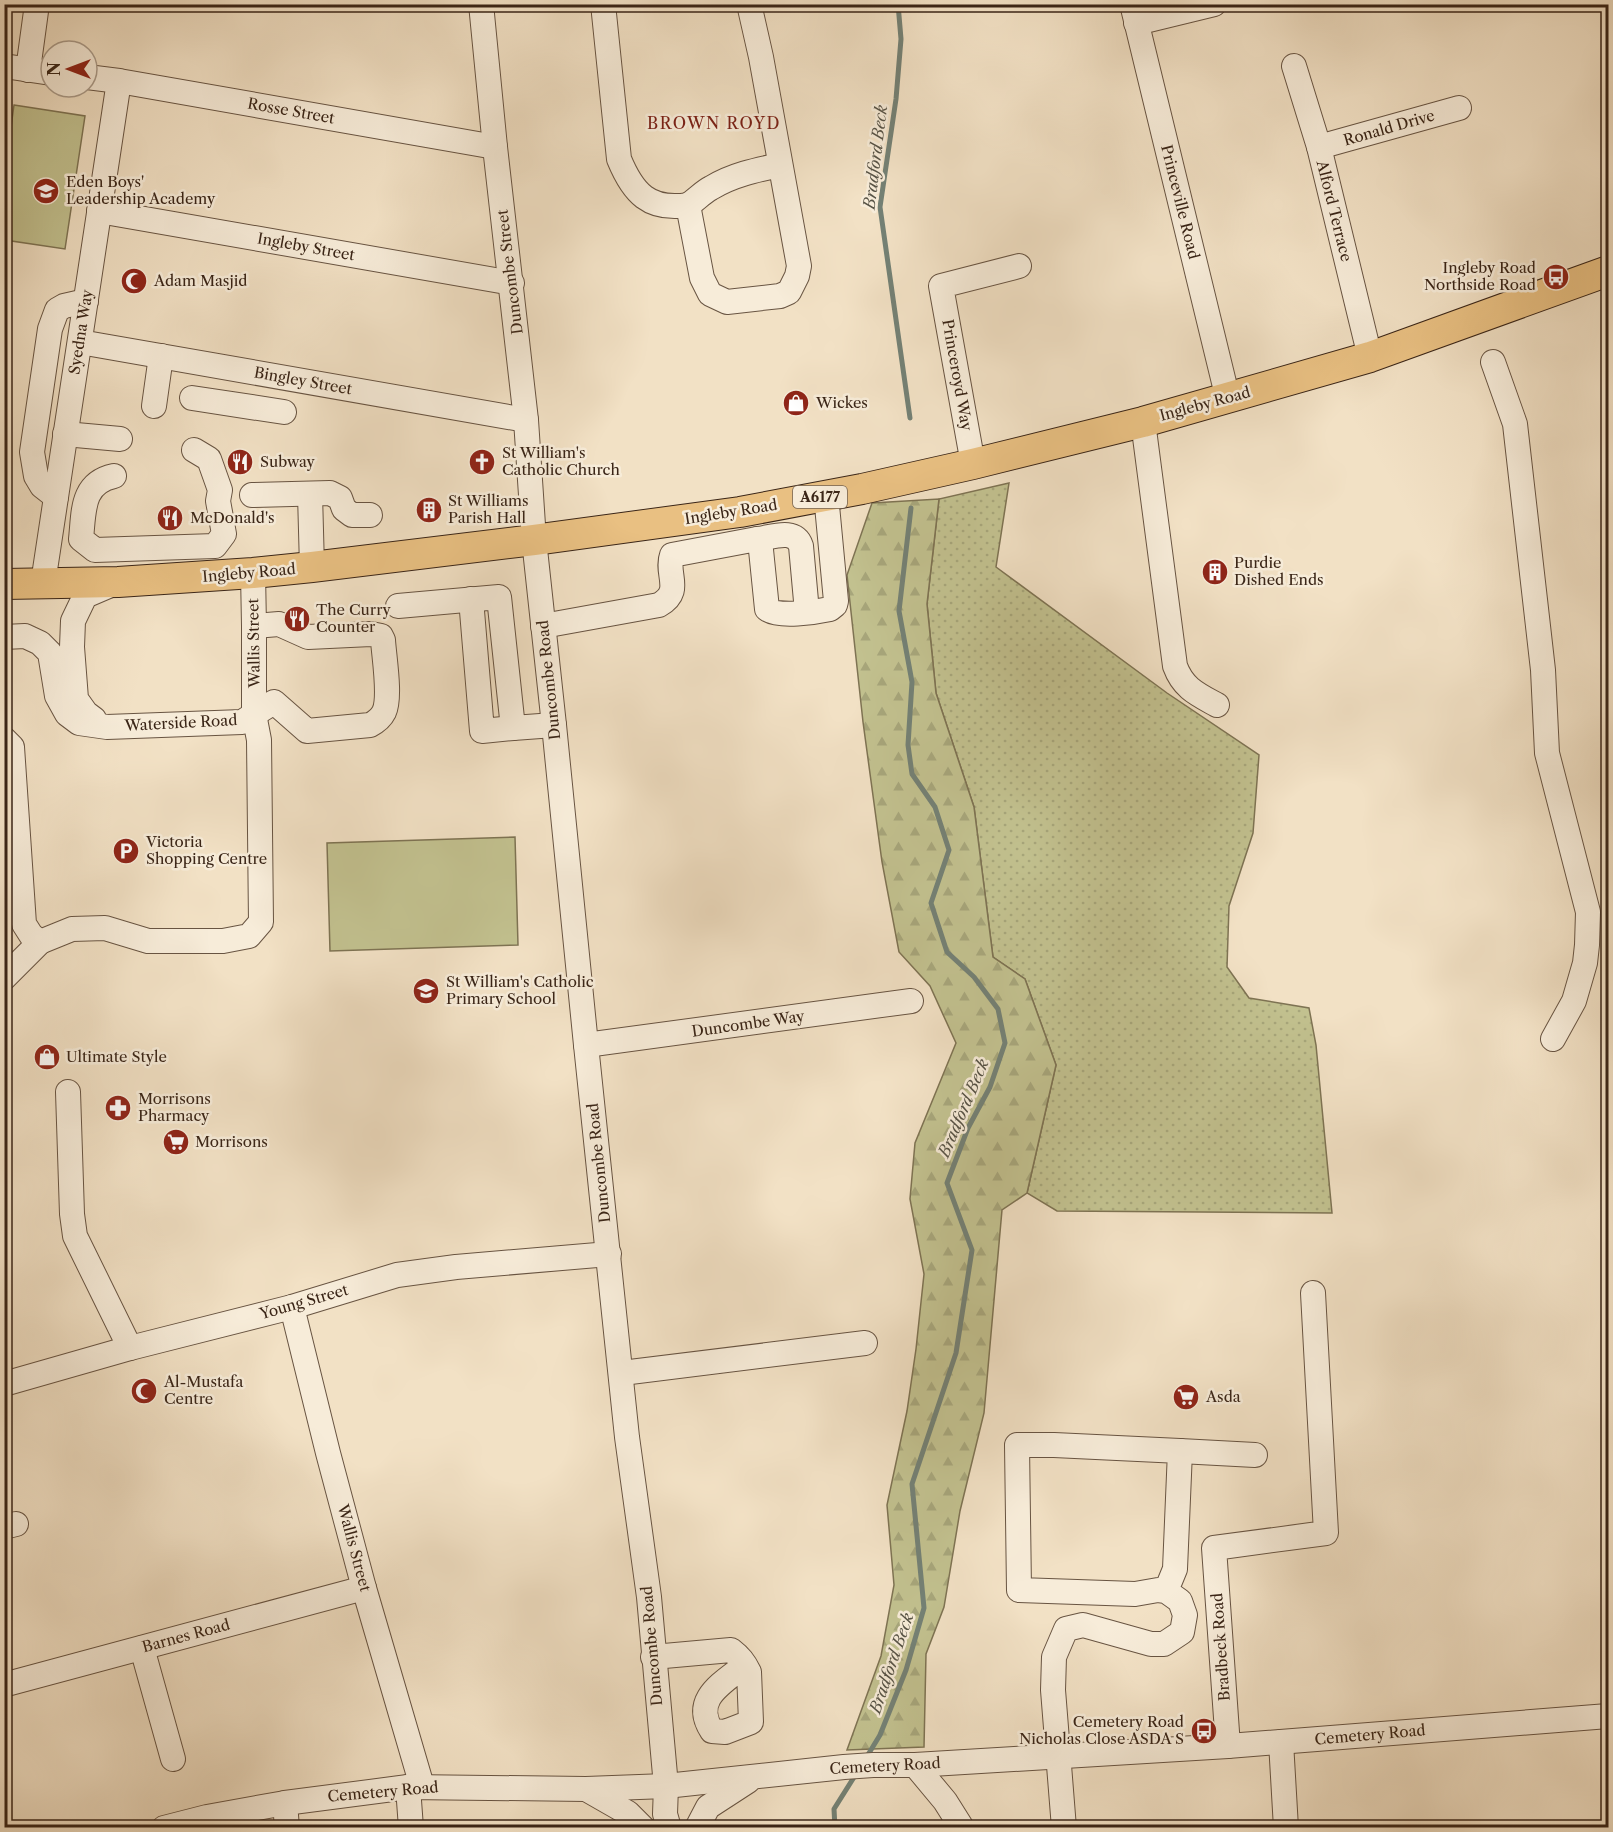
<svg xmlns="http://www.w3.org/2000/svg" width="1613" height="1832" font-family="'Libre Caslon Text',serif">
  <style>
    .grass { fill: url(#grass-dots); stroke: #7e7353; stroke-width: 1.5 }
    .forest { fill: url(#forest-firs); stroke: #7e7353; stroke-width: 1.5 }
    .pitch { fill: #c2c18f; stroke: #7e7353; stroke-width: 1.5 }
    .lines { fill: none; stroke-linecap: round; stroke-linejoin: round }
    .stream { stroke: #748175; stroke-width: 5 }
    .minor-casing { stroke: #685442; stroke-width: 26 }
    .major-casing { stroke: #3a2517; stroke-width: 32 }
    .minor { stroke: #f7ecd9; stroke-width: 24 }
    .major { stroke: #e9c082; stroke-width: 30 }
    .labels { text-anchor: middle; stroke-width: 5; stroke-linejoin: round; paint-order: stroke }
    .shield { fill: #f7ecd9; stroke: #736151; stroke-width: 1.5 }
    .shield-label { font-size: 14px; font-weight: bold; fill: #3a2517 }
    .street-label { font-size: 15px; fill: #3a2517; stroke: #f7ecd9 }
    .poi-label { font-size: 15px; fill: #3a2517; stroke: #f7ecd9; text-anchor: start }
    .neighbourhood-label { font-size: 16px; letter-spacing: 1.5px; fill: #7a1f14; stroke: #f7ecd9 }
    .water-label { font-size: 16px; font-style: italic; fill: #575346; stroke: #f7ecd9 }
  </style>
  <defs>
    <pattern id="grass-dots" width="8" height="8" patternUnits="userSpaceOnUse" patternTransform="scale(1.5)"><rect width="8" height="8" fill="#c2c18f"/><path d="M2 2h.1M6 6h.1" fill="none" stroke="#a7a67b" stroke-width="1.8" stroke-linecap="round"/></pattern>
    <pattern id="forest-firs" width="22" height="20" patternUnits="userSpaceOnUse" patternTransform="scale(1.5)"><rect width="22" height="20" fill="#c2c18f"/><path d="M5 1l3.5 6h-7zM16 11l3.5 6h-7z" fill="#a7a67b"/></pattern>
  </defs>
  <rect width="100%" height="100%" fill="#f2e1c5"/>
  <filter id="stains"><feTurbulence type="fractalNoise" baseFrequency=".00333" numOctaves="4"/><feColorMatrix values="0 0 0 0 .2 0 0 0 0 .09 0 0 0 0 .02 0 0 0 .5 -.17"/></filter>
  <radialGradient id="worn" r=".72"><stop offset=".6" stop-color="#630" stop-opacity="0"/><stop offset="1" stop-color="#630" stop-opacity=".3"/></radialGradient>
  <path class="grass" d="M1009,483L996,567L1167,693L1259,755L1253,833L1229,906L1227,967L1249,998L1309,1008L1316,1045L1332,1213L1057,1211L1027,1193L1056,1065L1025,979L993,957L974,807L936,693L927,604L939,499Z"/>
  <path class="forest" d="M939,499L927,604L936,693L974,807L993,957L1025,979L1056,1065L1027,1193L1002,1210L984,1413L960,1511L944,1607L926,1654L924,1747L847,1750L881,1656L894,1585L887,1505L907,1411L916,1349L924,1274L910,1199L915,1143L956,1043L930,986L899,952L882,862L863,722L847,575L872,503Z"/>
  <g class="pitch">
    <path d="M14,105L85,116L65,249L5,240V171Z"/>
    <path d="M515,837L518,945L330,951L327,843Z"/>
  </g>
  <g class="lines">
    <g class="stream">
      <path d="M898,4L901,39L896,99L880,207L910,418"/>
      <path d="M866,1758L880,1735L906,1670L924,1608L912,1484L956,1353L972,1250L947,1183L968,1128L990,1087L1005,1043L998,1009L974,977L947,952L931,903L949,850L935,807L912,774L908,745L912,682L899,611L911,508"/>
      <path d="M835,1828L834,1809L856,1774"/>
    </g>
    <defs>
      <g id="minor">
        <path d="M481,4L495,147L526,420L534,540L554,725L586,1045L627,1437L649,1597L666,1786L665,1814L669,1828"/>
        <path d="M603,4L619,159C633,193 649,211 688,205L702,278L710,294L727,302L780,296L789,292L797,276L799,266L761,57L749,4"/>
        <path d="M1132,4L1228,399"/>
        <path d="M1136,23L1214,4"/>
        <path d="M4,66L51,73"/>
        <path d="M1294,66L1319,147L1370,357"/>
        <path d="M28,70L37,4"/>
        <path d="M87,77L119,81L495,147"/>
        <path d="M1319,147L1459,108"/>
        <path d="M688,205C696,200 703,192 711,188C732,175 756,170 780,165"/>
        <path d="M99,211L512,283"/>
        <path d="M80,342L526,420"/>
        <path d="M1493,362L1515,424L1543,670L1547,753L1588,912L1587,945L1585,963L1574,1001L1553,1039"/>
        <path d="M192,398L284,412"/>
        <path d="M154,406L161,356"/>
        <path d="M1143,422L1175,666C1183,688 1197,694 1217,705"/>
        <path d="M65,434L120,439"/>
        <path d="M973,464L941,286L1019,266"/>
        <path d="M114,476C81,483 84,512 81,539L95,550L215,546L224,534L218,501L220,490L209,459L194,450"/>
        <path d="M310,494L312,567"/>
        <path d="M252,495L330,493L340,498L344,509L352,515H370"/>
        <path d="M56,497L42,486L36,476L32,452L50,329L57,310L64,306L86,301"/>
        <path d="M758,539C773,537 795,528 801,546L807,612"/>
        <path d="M43,583L119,81"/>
        <path d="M471,599L482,731L513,728"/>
        <path d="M398,606L499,597L513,728L554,725"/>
        <path d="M543,626L659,605C684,591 665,574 672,555L757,539L760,540L767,609C778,618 816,612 830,609L835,605L836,601L826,495"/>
        <path d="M4,637L25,636L40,643L50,653L57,696L67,714L79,723L107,727L242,722L274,702L307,731L370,725C376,722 381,718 384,712C391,697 384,657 383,640L381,636L371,634L308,637L279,624L254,626"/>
        <path d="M94,719L86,713L76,699L72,647L73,621L85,596L113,584"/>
        <path d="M4,739L12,747L24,924L31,935L40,942L72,929L105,928L148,941H223L249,936L261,922L259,740L254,714V626L253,573"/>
        <path d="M4,978L40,942"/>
        <path d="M586,1045L911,1001"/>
        <path d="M68,1092L72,1214L75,1236L130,1348"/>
        <path d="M292,1307L328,1453L364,1588L422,1786"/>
        <path d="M622,1373L865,1343"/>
        <path d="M4,1384L130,1348L292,1307L397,1275L456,1267L609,1254"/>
        <path d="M1180,1451L1255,1455"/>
        <path d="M4,1527L16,1524"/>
        <path d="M142,1648L173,1759"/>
        <path d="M653,1657L731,1650C740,1657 744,1662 749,1672L751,1722L725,1732L712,1731C691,1699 723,1683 745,1665"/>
        <path d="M7,1684L364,1588"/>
        <path d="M1281,1742L1286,1828"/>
        <path d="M1228,1746L1214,1548L1326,1533L1313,1293"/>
        <path d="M915,1765L945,1801L962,1828"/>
        <path d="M408,1787L411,1828"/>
        <path d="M586,1789L628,1813L643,1828"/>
        <path d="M285,1803L287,1828"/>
        <path d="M164,1828L207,1817L285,1803L408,1787L586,1789L666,1786L844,1767L873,1765H915L1228,1746L1608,1716"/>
        <path d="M697,1828L708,1807L748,1781"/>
        <path d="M1064,1828L1053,1690L1054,1657L1066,1629L1083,1625L1151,1644H1164L1182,1632L1185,1615L1180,1601L1166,1591L1158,1590L1135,1594L1019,1590L1017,1445H1054L1180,1451L1175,1569L1166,1591"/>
      </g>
      <path id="major" d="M4,584L118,582L253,573L312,567L534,540L740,512L862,489L973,464L1143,422L1370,357L1608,271"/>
    </defs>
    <use href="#minor" class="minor-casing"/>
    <use href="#major" class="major-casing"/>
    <use href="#minor" class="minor"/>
    <use href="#major" class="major"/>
  </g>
  <defs>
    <symbol id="school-disc" viewBox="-11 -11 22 22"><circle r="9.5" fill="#8f2418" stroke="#f7ecd9"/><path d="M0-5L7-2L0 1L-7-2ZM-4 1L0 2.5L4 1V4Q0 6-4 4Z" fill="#fff"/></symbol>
    <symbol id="bus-disc" viewBox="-11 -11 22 22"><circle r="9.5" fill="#8f2418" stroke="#f7ecd9"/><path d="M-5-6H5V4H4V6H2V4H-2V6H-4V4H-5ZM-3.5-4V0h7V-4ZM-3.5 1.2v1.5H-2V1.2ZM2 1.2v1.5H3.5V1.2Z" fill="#fff"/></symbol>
    <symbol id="mosque-disc" viewBox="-11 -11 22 22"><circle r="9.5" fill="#8f2418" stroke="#f7ecd9"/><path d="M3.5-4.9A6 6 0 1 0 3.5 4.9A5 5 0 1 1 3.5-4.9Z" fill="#fff"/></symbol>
    <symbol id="shop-disc" viewBox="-11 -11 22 22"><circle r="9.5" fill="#8f2418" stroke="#f7ecd9"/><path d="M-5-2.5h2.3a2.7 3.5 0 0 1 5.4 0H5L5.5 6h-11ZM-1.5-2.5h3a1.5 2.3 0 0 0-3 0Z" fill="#fff"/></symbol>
    <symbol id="restaurant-disc" viewBox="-11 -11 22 22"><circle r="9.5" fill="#8f2418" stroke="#f7ecd9"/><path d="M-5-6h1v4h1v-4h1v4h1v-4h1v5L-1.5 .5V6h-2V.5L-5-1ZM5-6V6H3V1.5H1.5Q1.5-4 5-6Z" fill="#fff"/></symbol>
    <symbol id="church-disc" viewBox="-11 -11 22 22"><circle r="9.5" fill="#8f2418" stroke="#f7ecd9"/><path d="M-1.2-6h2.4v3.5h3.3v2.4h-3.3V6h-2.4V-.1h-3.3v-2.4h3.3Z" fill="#fff"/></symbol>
    <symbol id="building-disc" viewBox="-11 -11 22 22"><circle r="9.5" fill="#8f2418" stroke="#f7ecd9"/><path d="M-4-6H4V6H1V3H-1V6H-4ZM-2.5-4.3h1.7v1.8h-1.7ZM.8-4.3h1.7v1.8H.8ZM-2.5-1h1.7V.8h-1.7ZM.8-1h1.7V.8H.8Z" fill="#fff"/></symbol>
    <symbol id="parking-disc" viewBox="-11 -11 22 22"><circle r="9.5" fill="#8f2418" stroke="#f7ecd9"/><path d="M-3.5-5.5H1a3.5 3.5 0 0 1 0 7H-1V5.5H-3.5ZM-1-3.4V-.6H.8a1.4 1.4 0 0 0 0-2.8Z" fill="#fff"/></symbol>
    <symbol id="pharmacy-disc" viewBox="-11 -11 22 22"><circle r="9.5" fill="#8f2418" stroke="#f7ecd9"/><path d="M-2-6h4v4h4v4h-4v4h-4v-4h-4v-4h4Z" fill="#fff"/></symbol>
    <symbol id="supermarket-disc" viewBox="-11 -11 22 22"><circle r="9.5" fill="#8f2418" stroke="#f7ecd9"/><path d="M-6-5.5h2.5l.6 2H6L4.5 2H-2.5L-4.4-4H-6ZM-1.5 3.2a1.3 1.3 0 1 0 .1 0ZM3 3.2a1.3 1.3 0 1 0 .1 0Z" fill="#fff"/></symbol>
  </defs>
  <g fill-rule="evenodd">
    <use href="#school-disc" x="31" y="176" width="30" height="30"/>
    <use href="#bus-disc" x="1541" y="262" width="30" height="30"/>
    <use href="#mosque-disc" x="119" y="266" width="30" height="30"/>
    <use href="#shop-disc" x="781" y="388" width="30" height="30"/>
    <use href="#restaurant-disc" x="225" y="447" width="30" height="30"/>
    <use href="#church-disc" x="467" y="447" width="30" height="30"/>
    <use href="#building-disc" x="414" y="495" width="30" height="30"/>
    <use href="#restaurant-disc" x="155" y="503" width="30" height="30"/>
    <use href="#building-disc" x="1200" y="557" width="30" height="30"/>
    <use href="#restaurant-disc" x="282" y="604" width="30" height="30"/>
    <use href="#parking-disc" x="111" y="836" width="30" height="30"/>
    <use href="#school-disc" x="411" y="976" width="30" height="30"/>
    <use href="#shop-disc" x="32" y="1042" width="30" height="30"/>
    <use href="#pharmacy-disc" x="103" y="1093" width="30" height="30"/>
    <use href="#supermarket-disc" x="161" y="1127" width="30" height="30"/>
    <use href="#mosque-disc" x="129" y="1376" width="30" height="30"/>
    <use href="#supermarket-disc" x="1171" y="1382" width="30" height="30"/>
    <use href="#bus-disc" x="1189" y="1716" width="30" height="30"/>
  </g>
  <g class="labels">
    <rect class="shield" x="793" y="486" width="54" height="22" rx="4.5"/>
    <g class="shield-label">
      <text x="820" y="502">A6177</text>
    </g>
    <g class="street-label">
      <text transform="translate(291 111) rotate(10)" y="5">Rosse Street</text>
      <text transform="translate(1389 128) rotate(-16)" y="5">Ronald Drive</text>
      <text transform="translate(1180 202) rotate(76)" y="5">Princeville Road</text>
      <text transform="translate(1334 211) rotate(76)" y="5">Alford Terrace</text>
      <text transform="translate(306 247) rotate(10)" y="5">Ingleby Street</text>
      <text transform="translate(510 272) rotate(-97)" y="5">Duncombe Street</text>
      <text transform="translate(81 332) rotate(-81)" y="5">Syedna Way</text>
      <text transform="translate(957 375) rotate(80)" y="5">Princeroyd Way</text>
      <text transform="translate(303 381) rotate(10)" y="5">Bingley Street</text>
      <text transform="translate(1205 404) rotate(-15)" y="5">Ingleby Road</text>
      <text transform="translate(731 512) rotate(-9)" y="5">Ingleby Road</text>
      <text transform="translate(249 573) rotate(-5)" y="5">Ingleby Road</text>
      <text transform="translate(254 643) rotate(-91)" y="5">Wallis Street</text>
      <text transform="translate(549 680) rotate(-96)" y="5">Duncombe Road</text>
      <text transform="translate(181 723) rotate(-3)" y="5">Waterside Road</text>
      <text transform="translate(748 1024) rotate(-8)" y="5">Duncombe Way</text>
      <text transform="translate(599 1163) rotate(-96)" y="5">Duncombe Road</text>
      <text transform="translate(304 1302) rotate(-16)" y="5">Young Street</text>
      <text transform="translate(354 1548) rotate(75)" y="5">Wallis Street</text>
      <text transform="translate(186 1636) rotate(-15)" y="5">Barnes Road</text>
      <text transform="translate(652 1646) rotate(-95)" y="5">Duncombe Road</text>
      <text transform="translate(1221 1647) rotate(-94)" y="5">Bradbeck Road</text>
      <text transform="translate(1370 1735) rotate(-5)" y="5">Cemetery Road</text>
      <text transform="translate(885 1766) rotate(-3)" y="5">Cemetery Road</text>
      <text transform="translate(383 1792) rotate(-5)" y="5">Cemetery Road</text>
    </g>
    <g class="poi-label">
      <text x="66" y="187">Eden Boys'<tspan x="66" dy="17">Leadership Academy</tspan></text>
      <text x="1536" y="273" text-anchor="end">Ingleby Road<tspan x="1536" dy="17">Northside Road</tspan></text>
      <text x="154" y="286">Adam Masjid</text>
      <text x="816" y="408">Wickes</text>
      <text x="502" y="458">St William's<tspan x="502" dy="17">Catholic Church</tspan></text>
      <text x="260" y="467">Subway</text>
      <text x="448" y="506">St Williams<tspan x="448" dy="17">Parish Hall</tspan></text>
      <text x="190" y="523">McDonald's</text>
      <text x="1234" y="568">Purdie<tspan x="1234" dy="17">Dished Ends</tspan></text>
      <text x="316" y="615">The Curry<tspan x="316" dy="17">Counter</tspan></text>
      <text x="146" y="847">Victoria<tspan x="146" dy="17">Shopping Centre</tspan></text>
      <text x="446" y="987">St William's Catholic<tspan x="446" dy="17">Primary School</tspan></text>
      <text x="66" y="1062">Ultimate Style</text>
      <text x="138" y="1104">Morrisons<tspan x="138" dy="17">Pharmacy</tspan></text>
      <text x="195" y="1147">Morrisons</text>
      <text x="164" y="1387">Al-Mustafa<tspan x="164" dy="17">Centre</tspan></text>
      <text x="1206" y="1402">Asda</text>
      <text x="1184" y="1727" text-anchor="end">Cemetery Road<tspan x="1184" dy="17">Nicholas Close ASDA S</tspan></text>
    </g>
    <g class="neighbourhood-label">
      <text x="714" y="129">BROWN ROYD</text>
    </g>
    <g class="water-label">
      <text transform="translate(875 157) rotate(-83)" y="6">Bradford Beck</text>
      <text transform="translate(963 1108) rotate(-67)" y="6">Bradford Beck</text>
      <text transform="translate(891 1663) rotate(-71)" y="6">Bradford Beck</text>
    </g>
  </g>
  <rect width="1613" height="1832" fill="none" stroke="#f2e1c5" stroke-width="24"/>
  <rect x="6" y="6" width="1601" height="1820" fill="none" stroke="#3a2517" stroke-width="3"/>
  <rect x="12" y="12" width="1589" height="1808" fill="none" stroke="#3a2517" stroke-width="1.5"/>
  <g transform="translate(69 69) rotate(270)"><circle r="28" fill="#f7ecd9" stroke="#ab9c8b" stroke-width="1.5"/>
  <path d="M0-4.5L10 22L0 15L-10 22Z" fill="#8f2418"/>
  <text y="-9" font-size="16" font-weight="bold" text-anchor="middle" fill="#3a2517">N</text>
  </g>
  <rect width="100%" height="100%" filter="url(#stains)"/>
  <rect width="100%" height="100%" fill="url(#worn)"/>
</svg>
